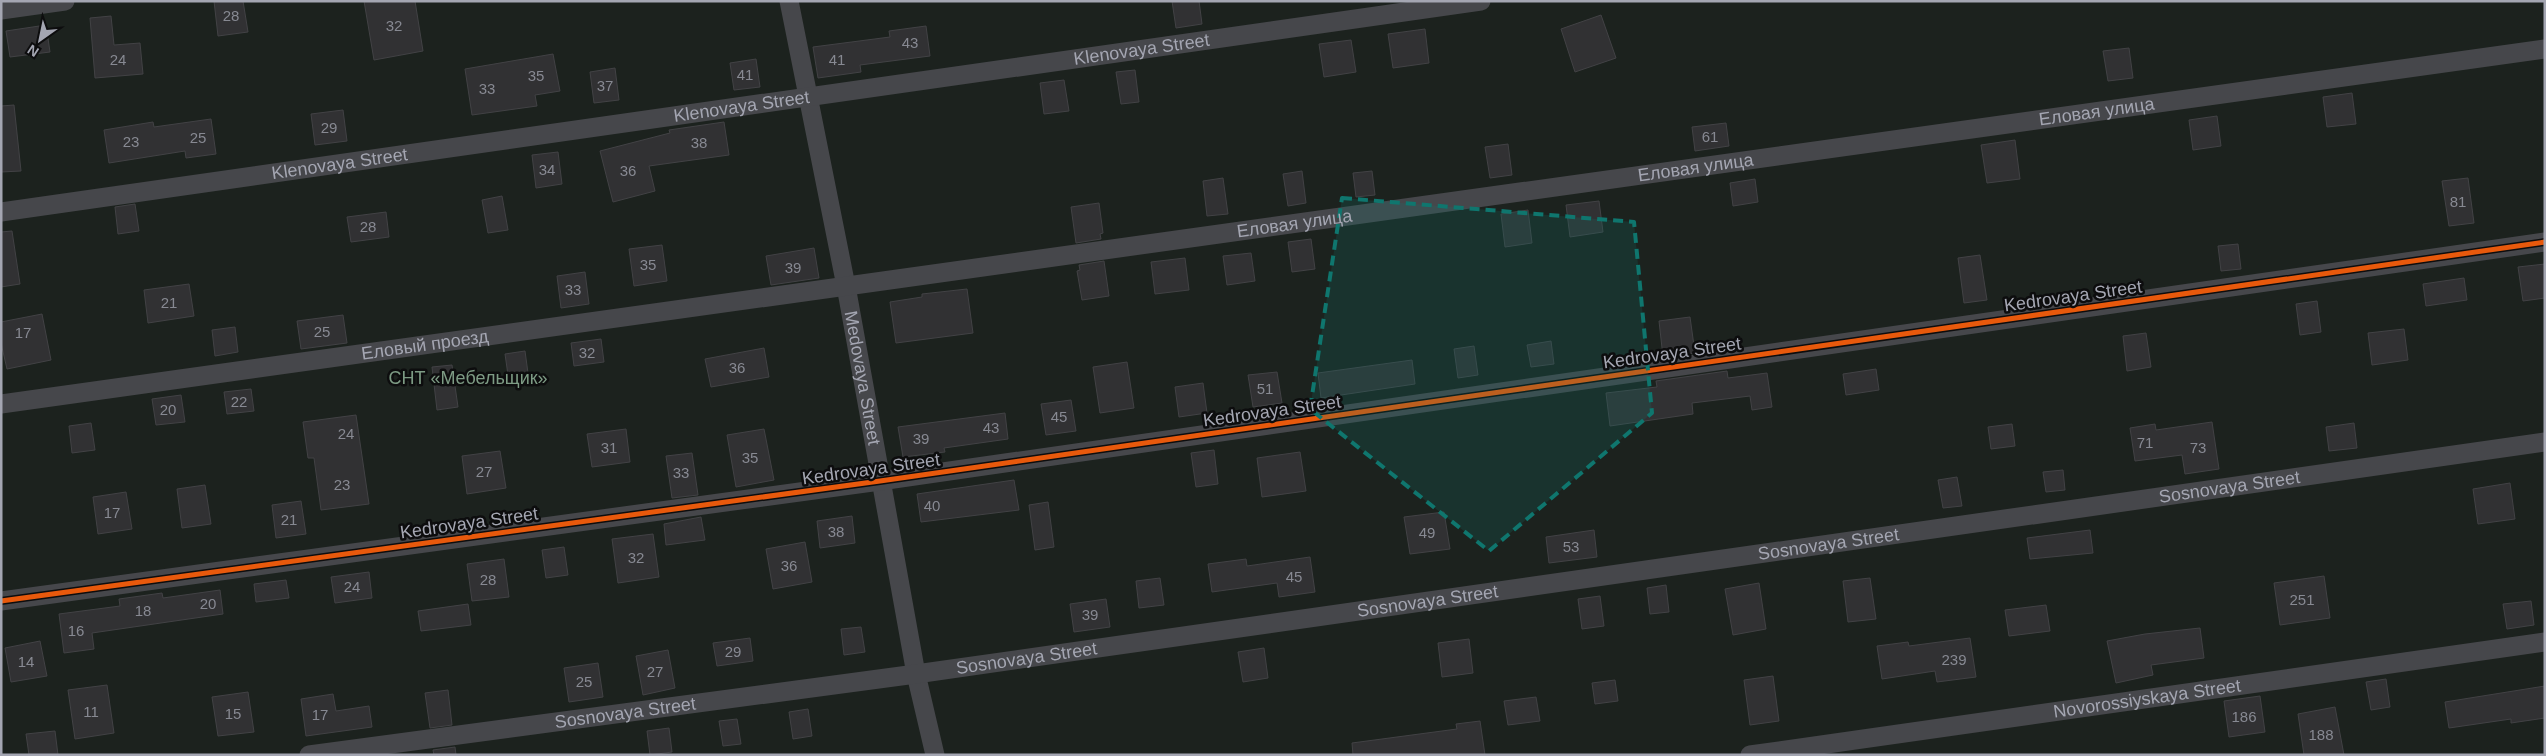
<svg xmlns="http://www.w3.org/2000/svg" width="2546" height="756" font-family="Helvetica,sans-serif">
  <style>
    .green { fill: #1c221e }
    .building { fill: #313133; stroke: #424245 }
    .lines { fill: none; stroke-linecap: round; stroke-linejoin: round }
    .street { stroke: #46474b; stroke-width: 19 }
    .cycleway-casing { stroke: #0d0d0e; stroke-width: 8 }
    .cycleway { stroke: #e8590c; stroke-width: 5 }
    .marked { fill: #0f766e; fill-opacity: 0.2; stroke: #0f766e; stroke-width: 4; stroke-dasharray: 10 6; stroke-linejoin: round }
    .labels { text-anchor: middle; stroke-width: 5; stroke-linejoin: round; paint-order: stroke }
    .number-label { font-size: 15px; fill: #878992 }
    .street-label { font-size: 18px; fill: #a4a6b2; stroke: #0d0d0e }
    .park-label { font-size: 18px; fill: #7d9b84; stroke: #0d0d0e }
  </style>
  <rect width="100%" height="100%" fill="#121212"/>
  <rect class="green" x="1" y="1" width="2544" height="754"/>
  <g class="building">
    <path d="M214,1H243L248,32L218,36Z"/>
    <path d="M364,1H415L423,51L374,60Z"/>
    <path d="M1172,1H1199L1202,24L1176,28Z"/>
    <path d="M1601,15L1616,58L1575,72L1561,29Z"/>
    <path d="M111,16L114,45L140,43L143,74L95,78L90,18Z"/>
    <path d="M46,25L50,52L10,57L6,31Z"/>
    <path d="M926,26L930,56L860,65L861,72L818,78L813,47L890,37L889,31Z"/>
    <path d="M1425,29L1429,63L1393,68L1388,34Z"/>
    <path d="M1351,40L1356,72L1324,77L1319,44Z"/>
    <path d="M2129,48L2133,78L2108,81L2103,51Z"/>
    <path d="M553,54L560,91L535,95L537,106L472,115L465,69Z"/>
    <path d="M756,59L760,87L734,90L730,63Z"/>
    <path d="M615,68L619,100L594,103L590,72Z"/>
    <path d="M1135,70L1139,102L1121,104L1116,72Z"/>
    <path d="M1064,80L1069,111L1044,114L1040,83Z"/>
    <path d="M2352,93L2356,124L2327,127L2323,97Z"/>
    <path d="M14,105L21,171L1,172V106Z"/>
    <path d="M343,110L347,141L315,145L311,114Z"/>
    <path d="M2217,116L2221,146L2193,150L2189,120Z"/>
    <path d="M211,119L216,154L186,158L185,151L109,163L104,130L153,122L154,127Z"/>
    <path d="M724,122L729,155L649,166L655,191L613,202L600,151L670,133L669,130Z"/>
    <path d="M1726,123L1729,146L1695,151L1692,127Z"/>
    <path d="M2015,140L2020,179L1987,183L1981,145Z"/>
    <path d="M1508,144L1512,175L1490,178L1485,147Z"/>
    <path d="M558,152L562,184L536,188L532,155Z"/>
    <path d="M1302,171L1306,203L1288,206L1283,174Z"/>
    <path d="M1372,171L1375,195L1356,197L1353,173Z"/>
    <path d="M1223,178L1228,214L1207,216L1203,181Z"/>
    <path d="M2468,178L2474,223L2449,226L2442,181Z"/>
    <path d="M1755,179L1758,202L1733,206L1730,183Z"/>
    <path d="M502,196L508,230L488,233L482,200Z"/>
    <path d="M1599,201L1603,232L1570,237L1566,205Z"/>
    <path d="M1099,203L1103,233L1100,234L1101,239L1076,243L1071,207Z"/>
    <path d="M135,204L139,231L118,234L115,207Z"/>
    <path d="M1528,210L1532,243L1505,247L1501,214Z"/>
    <path d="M386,212L389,237L351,242L347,217Z"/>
    <path d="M12,231L20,284L1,287V232Z"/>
    <path d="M1311,239L1315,269L1292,272L1288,242Z"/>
    <path d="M2238,244L2241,269L2221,271L2218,246Z"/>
    <path d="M662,245L667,281L634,286L629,249Z"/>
    <path d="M814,248L819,278L771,285L766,256Z"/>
    <path d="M1251,253L1255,281L1227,285L1223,256Z"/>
    <path d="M1980,255L1987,300L1964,303L1958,258Z"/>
    <path d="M1185,258L1189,290L1155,294L1151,262Z"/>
    <path d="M1104,261L1109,296L1082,300L1077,271L1080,270L1079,265Z"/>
    <path d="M2545,264V298L2523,301L2518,267Z"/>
    <path d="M585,272L589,304L561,308L557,276Z"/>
    <path d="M2464,278L2467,300L2426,306L2423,284Z"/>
    <path d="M189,284L194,316L148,323L144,290Z"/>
    <path d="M967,289L973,333L896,343L890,302L922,297V294Z"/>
    <path d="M2317,301L2321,332L2300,335L2296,304Z"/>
    <path d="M42,314L51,360L7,369L1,343V322Z"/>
    <path d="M343,315L347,343L301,349L297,321Z"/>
    <path d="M1690,317L1695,353L1663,357L1659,321Z"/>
    <path d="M235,327L238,352L215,356L212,330Z"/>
    <path d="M2404,329L2408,360L2372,365L2368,333Z"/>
    <path d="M2146,333L2151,367L2127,371L2123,336Z"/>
    <path d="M601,339L604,362L574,366L571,343Z"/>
    <path d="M1551,341L1554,364L1531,367L1527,345Z"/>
    <path d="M1474,346L1478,375L1458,378L1454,349Z"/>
    <path d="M764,348L769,377L711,387L705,359Z"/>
    <path d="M525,351L528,373L508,375L505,354Z"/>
    <path d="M1412,360L1415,384L1321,398L1318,373Z"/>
    <path d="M1127,362L1134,408L1100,413L1093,367Z"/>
    <path d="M452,365L458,407L437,410L432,367Z"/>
    <path d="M1876,369L1879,390L1846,395L1843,374Z"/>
    <path d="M1727,371L1728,378L1767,373L1772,407L1752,410L1750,396L1692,403L1693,414L1610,426L1606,393L1657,387L1656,381Z"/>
    <path d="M1277,372L1282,403L1253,407L1248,375Z"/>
    <path d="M1203,383L1207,413L1179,417L1175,387Z"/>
    <path d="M251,389L254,411L227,414L224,392Z"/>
    <path d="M181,395L185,422L156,425L152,399Z"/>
    <path d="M1071,400L1076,431L1046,435L1041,404Z"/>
    <path d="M1005,413L1008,439L944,448L945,452L903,457L898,427Z"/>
    <path d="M356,415L369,504L321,510L314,458H308L303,422Z"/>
    <path d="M2212,422L2219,469L2185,474L2182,455L2135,461L2130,428L2155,424L2156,430Z"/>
    <path d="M91,423L95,450L72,453L69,426Z"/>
    <path d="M2354,423L2357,448L2329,451L2326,427Z"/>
    <path d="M2012,424L2015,446L1991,449L1988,427Z"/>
    <path d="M626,429L630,462L592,467L587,434Z"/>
    <path d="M764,429L774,480L736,487L727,435Z"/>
    <path d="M1214,450L1218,484L1196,487L1191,453Z"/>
    <path d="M500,451L506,488L467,494L462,456Z"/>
    <path d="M1300,452L1306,491L1262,497L1257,458Z"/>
    <path d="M692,453L698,495L672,498L666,456Z"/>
    <path d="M2063,470L2065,490L2046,492L2043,472Z"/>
    <path d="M1957,477L1962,506L1943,508L1938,480Z"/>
    <path d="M1014,480L1019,510L921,522L917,494Z"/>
    <path d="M2510,483L2515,519L2478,524L2473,489Z"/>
    <path d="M205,485L211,524L182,528L177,489Z"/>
    <path d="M126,492L132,529L98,534L93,497Z"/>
    <path d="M301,501L306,534L276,538L272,505Z"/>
    <path d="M1048,502L1054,547L1035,550L1029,505Z"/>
    <path d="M1444,512L1450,549L1410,554L1404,517Z"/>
    <path d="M852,516L855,543L820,548L817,521Z"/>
    <path d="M701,517L705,540L666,545L664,524Z"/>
    <path d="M1594,530L1597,557L1549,563L1546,537Z"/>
    <path d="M2090,530L2093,553L2030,559L2027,538Z"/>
    <path d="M653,534L659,577L618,583L612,539Z"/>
    <path d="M805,542L812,582L773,589L766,549Z"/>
    <path d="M564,547L568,575L546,578L542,550Z"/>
    <path d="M1310,557L1315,592L1279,597L1277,583L1212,592L1208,564L1246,559L1247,566Z"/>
    <path d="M504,559L509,597L472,601L467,564Z"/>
    <path d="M369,572L372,598L335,603L331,577Z"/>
    <path d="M2324,576L2330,618L2280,625L2274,583Z"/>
    <path d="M1160,578L1164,605L1139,608L1136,581Z"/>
    <path d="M1870,578L1876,619L1848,622L1843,581Z"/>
    <path d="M286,580L289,598L256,602L254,584Z"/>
    <path d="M1759,583L1766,629L1733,635L1725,589Z"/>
    <path d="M1666,585L1669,612L1650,614L1647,588Z"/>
    <path d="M220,590L223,614L92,633L94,649L64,653L59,614L120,606L119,599L162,593L163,598Z"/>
    <path d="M1600,596L1604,626L1582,629L1578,599Z"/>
    <path d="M1106,599L1110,627L1074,632L1070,604Z"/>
    <path d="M2531,601L2534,625L2507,629L2503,604Z"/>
    <path d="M468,604L471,625L421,631L418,611Z"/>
    <path d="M2046,605L2050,631L2009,636L2005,610Z"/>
    <path d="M861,627L865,652L844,655L841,629Z"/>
    <path d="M2200,628L2204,658L2151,665L2153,675L2116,683L2107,641L2145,634Z"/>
    <path d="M750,638L753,661L717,666L713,643Z"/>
    <path d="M1970,638L1976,677L1937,682L1935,671L1882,679L1877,646L1908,642L1909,646Z"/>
    <path d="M1469,639L1473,673L1442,677L1438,643Z"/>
    <path d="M40,641L47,676L11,682L5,648Z"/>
    <path d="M1264,648L1268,678L1243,682L1238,652Z"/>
    <path d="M668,650L675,688L643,695L636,656Z"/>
    <path d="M598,663L603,697L569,702L564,668Z"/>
    <path d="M1773,676L1779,721L1750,725L1744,680Z"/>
    <path d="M2386,679L2390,707L2371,710L2366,682Z"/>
    <path d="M1615,680L1618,701L1595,704L1592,683Z"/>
    <path d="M107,685L114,733L75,739L68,690Z"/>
    <path d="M2545,686V718L2511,723V719L2449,728L2445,702Z"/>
    <path d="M448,690L452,725L430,728L425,693Z"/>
    <path d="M248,692L254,732L218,736L212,697Z"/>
    <path d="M333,694L336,711L369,706L372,727L306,736L301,699Z"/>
    <path d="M2260,696L2265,732L2229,737L2224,701Z"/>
    <path d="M1536,697L1540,721L1508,725L1504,701Z"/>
    <path d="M2335,707L2344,755H2304L2298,714Z"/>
    <path d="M808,709L812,736L793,739L789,712Z"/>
    <path d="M737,719L741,744L723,746L719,721Z"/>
    <path d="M1480,721L1485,755H1353L1352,743L1457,729L1456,724Z"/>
    <path d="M669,728L672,752L650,755L647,731Z"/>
    <path d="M55,731L58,755H29L26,734Z"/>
    <path d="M455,747L456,755H434L433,750Z"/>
  </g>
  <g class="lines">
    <g class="street">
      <path id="s1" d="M789,1L846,286L916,674L935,755"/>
      <path d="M1,10L65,1"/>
      <path id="s2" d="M1,212L1481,1"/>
      <path id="s3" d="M1,404L2545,49"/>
      <path d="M1,601L880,481L2545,242"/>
      <path id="s4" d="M309,755L916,674L2545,442"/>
      <path id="s5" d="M1750,755L2545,642"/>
    </g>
    <defs>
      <path id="cycleway" d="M1,601L880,481L2545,242"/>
    </defs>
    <use href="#cycleway" class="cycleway-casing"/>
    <use href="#cycleway" class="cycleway"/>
  </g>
  <path class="marked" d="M1342,198L1634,222L1652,413L1489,551L1310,409Z"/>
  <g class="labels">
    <g class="number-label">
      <text x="231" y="21">28</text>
      <text x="394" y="31">32</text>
      <text x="910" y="48">43</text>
      <text x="118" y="65">24</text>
      <text x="837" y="65">41</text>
      <text x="745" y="80">41</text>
      <text x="536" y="81">35</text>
      <text x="605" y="91">37</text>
      <text x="487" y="94">33</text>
      <text x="329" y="133">29</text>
      <text x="1710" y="142">61</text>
      <text x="198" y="143">25</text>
      <text x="131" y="147">23</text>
      <text x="699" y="148">38</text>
      <text x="547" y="175">34</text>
      <text x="628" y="176">36</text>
      <text x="2458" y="207">81</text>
      <text x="368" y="232">28</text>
      <text x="648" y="270">35</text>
      <text x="793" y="273">39</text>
      <text x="573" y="295">33</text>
      <text x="169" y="308">21</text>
      <text x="322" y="337">25</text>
      <text x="23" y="338">17</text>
      <text x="587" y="358">32</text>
      <text x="737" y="373">36</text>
      <text x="1265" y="394">51</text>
      <text x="239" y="407">22</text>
      <text x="168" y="415">20</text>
      <text x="1059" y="422">45</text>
      <text x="991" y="433">43</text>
      <text x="346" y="439">24</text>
      <text x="921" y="444">39</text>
      <text x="2145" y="448">71</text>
      <text x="609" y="453">31</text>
      <text x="2198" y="453">73</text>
      <text x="750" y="463">35</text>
      <text x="484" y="477">27</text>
      <text x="681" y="478">33</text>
      <text x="342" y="490">23</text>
      <text x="932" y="511">40</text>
      <text x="112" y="518">17</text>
      <text x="289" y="525">21</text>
      <text x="836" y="537">38</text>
      <text x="1427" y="538">49</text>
      <text x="1571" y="552">53</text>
      <text x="636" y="563">32</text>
      <text x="789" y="571">36</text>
      <text x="1294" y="582">45</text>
      <text x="488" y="585">28</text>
      <text x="352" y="592">24</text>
      <text x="2302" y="605">251</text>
      <text x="208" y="609">20</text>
      <text x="143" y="616">18</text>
      <text x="1090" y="620">39</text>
      <text x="76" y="636">16</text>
      <text x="733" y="657">29</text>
      <text x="1954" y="665">239</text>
      <text x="26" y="667">14</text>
      <text x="655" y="677">27</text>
      <text x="584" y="687">25</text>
      <text x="91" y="717">11</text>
      <text x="233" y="719">15</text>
      <text x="320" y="720">17</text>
      <text x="2244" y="722">186</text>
      <text x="2321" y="740">188</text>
    </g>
    <g class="street-label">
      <text dy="6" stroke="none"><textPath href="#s2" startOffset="1152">Klenovaya Street</textPath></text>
      <text dy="6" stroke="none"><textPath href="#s2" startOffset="748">Klenovaya Street</textPath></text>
      <text dy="6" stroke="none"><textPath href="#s3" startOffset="2116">Еловая улица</textPath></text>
      <text dy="6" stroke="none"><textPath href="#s2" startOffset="342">Klenovaya Street</textPath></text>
      <text dy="6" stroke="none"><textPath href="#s3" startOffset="1711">Еловая улица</textPath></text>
      <text dy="6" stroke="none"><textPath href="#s3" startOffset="1306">Еловая улица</textPath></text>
      <text transform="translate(2073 296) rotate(-8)" y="6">Kedrovaya Street</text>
      <text dy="6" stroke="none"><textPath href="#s3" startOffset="428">Еловый проезд</textPath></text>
      <text transform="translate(1672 353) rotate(-8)" y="6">Kedrovaya Street</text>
      <text dy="6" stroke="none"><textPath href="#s1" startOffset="384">Medovaya Street</textPath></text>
      <text transform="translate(1272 411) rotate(-8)" y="6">Kedrovaya Street</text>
      <text transform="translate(871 469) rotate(-8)" y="6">Kedrovaya Street</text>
      <text dy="6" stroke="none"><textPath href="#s4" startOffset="1939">Sosnovaya Street</textPath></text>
      <text transform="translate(469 523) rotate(-8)" y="6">Kedrovaya Street</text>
      <text dy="6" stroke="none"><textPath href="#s4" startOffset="1534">Sosnovaya Street</textPath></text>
      <text dy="6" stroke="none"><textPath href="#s4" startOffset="1129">Sosnovaya Street</textPath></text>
      <text dy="6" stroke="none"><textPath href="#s4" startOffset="724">Sosnovaya Street</textPath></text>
      <text dy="6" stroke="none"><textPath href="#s5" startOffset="401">Novorossiyskaya Street</textPath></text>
      <text dy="6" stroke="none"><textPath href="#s4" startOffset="319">Sosnovaya Street</textPath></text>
    </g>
    <g class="park-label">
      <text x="468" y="384">СНТ «Мебельщик»</text>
    </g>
  </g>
  <rect width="2546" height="756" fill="none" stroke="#a4a6b2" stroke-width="5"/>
  <g transform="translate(40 40) rotate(213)" stroke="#0d0d0e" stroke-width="4" paint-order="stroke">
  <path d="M0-4L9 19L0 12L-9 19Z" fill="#a4a6b2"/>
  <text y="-8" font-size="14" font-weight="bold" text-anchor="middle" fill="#a4a6b2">N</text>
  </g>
</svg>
